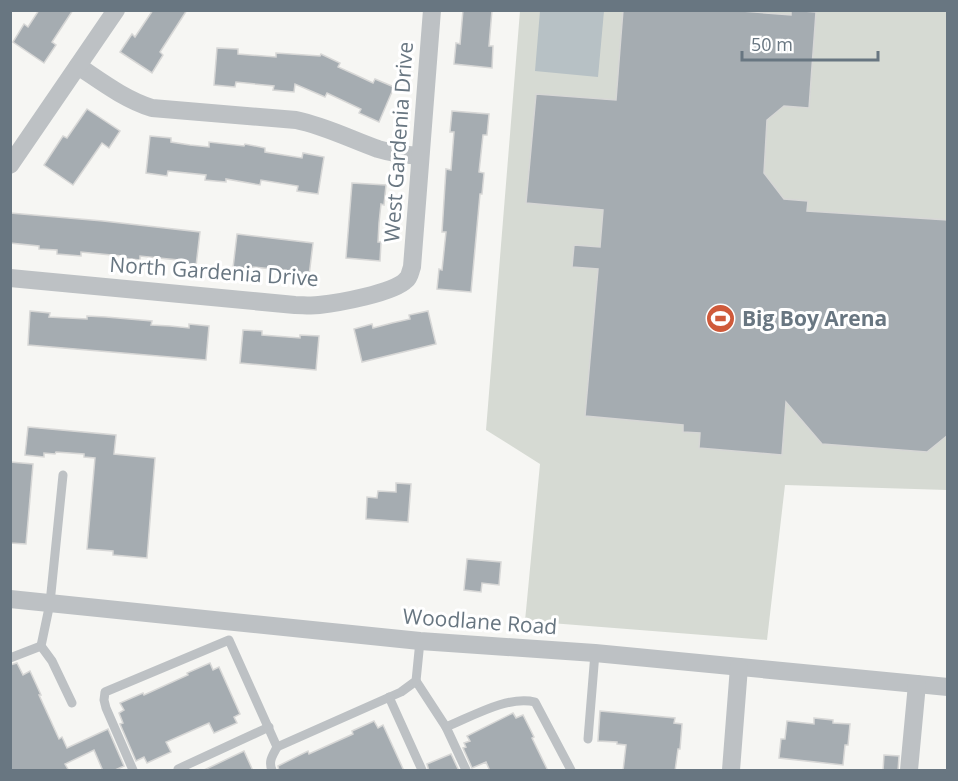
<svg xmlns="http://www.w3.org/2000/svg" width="958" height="781" font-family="'Open Sans',sans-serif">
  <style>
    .green { fill: #d6dad3 }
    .water { fill: #b7c1c5 }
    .building { fill: #a5acb1; stroke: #d7d7d6; stroke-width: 1.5 }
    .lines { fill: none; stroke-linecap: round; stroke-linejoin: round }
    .service { stroke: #bdc1c4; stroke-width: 9 }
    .minor { stroke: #bdc1c4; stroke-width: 18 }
    .labels { text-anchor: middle; stroke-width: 6; stroke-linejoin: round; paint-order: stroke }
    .street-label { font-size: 21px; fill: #687681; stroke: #fff }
    .poi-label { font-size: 21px; font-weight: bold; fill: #687681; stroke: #fff; text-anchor: start }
  </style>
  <rect width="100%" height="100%" fill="#f6f6f3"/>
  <path class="green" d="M520,11H947V490L785,485L767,640L525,621L540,464L486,430Z"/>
  <path class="water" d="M540,11H604L598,77L535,71Z"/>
  <g class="building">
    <path d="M39,10H73L52,42L56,45L44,63L13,42L24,24L28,27Z"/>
    <path d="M153,10H187L160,52L163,55L152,73L120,52L132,34L135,37Z"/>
    <path d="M463,10H492L489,46H493L492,68L454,64L456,43L460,44Z"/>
    <path d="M623,10H729L791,15V10L816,12L809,108L784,106L767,120L764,173L784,199L808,201L807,211L948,220V435L927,452L822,444L786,402L782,455L699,448L700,433L683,432V425L585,416L598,269L572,267L574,245L600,247L603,210L526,203L536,94L616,100Z"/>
    <path d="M217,48L238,49V54L276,57V53L320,56L321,54L340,63L338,67L356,75L373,83L375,79L394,87L379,122L359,113L361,109L327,93L325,97L295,84L294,92L273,90L274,86L236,82L235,87L214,85Z"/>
    <path d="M87,109L120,131L109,148L102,143L73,185L44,165L63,136L67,138Z"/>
    <path d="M452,111L489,114L487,135H483L479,172L484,173L482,194H480L471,292L437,289L439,269L442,270L446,232H442L446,169L451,170L454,132H450Z"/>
    <path d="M150,136L171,138V142L190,145L209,147V142L244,146L245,144L265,148V152L302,158L303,153L324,157L318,194L297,191L298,186L261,180L260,185L226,179V182L205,180L206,175L168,171L167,176L146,173Z"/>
    <path d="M352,183L386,185L384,205L381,204L379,223L378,242H381L380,261L346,258Z"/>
    <path d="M10,213L103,221L200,232L196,266L177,264L178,260L140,256V260L120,258L121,256L81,252V256L57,254V250L39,249V246L10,243Z"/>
    <path d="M237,234L313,243L309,276L290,274V271L253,267L252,270L233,268Z"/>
    <path d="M30,311L50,313L49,317L87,319V316L106,317L152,321L151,325L170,326L189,328V324L209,326L206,360L28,345Z"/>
    <path d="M428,311L436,344L362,362L354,329L372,324L373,328L392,323L410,319L409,315Z"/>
    <path d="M243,330L262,331V335L300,338V335L319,336L316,370L240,363Z"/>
    <path d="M28,427L116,435L114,454L155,458L147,558L113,555V551L87,549L95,458L84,457V454L56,452L55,454L44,453V457L25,455Z"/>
    <path d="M10,462L33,464L26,544L10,543Z"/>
    <path d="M396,483L411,484L408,522L366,519L367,497L377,498L378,491L396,492Z"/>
    <path d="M467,559L501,562L499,585L482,583L481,592L464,590Z"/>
    <path d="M17,663L23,675L30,671L41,695H39L59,739L62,737L67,748L108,729L124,766L113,771H103L94,750L65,764L69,771H10V665Z"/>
    <path d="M210,663L213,670L219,667L240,714L234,717L237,723L214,733L209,723L166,742L171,752L147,763L144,757L136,761L120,724L123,723L119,713L124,710L120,703L143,693L144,695L188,675L187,673Z"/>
    <path d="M600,711L675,718L674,723L682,724L680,749H678L675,771H623L626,745L617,744V742L598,741Z"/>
    <path d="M513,713L516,718L523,715L534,737L532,738L548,771H490L486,762L472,768L463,748L466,747L464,743L470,741L467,736Z"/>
    <path d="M814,718L833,720V723L850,724L848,745H845L843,765L779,758L781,739H785L787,721L814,724Z"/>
    <path d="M374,721L378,728L383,725L404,771H279L278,766L308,751L309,754L353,734L352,731Z"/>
    <path d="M244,751L253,771H202Z"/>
    <path d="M451,754L459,771H429L427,764Z"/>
    <path d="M884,755L899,756L898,771H883Z"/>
  </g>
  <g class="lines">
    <g class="service">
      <path d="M63,475L50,603L41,646L52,661L72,703"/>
      <path d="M10,658L41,646"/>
      <path d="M416,681L446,727L466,770"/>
      <path d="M389,697L422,770"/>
      <path d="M446,727C471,717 508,695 535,702L571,770"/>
      <path d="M588,739L595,653"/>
      <path d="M178,769L269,727"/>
      <path d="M133,770L106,708L104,700L105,692L229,640L277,747L401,692L416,681L420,641"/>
      <path d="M272,770C268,761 273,755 277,747"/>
    </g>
    <g class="minor">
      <path d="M78,66C102,82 124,99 152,108L296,120C325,126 350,139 378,149C391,153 406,155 420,156"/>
      <path d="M10,165L116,10"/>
      <path d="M10,278L295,305C303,305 311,306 319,305C338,303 394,293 406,280C410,277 410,272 412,267L432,10"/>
      <path d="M10,599L420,641L595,653L948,687"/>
      <path d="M731,770L739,667"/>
      <path d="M909,770L917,684"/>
    </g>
  </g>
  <defs>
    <symbol id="stadium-disc" viewBox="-11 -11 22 22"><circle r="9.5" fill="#cf5a3a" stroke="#fff"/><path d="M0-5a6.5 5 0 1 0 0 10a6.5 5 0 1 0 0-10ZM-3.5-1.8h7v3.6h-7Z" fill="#fff"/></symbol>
  </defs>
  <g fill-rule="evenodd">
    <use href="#stadium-disc" x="704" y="302" width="33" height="33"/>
  </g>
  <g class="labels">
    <g class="street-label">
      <text transform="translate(399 142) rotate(-86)" y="7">West Gardenia Drive</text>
      <text transform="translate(214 272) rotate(4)" y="7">North Gardenia Drive</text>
      <text transform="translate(480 622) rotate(4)" y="7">Woodlane Road</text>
    </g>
    <g class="poi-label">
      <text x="742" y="326">Big Boy Arena</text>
    </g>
  </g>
  <rect width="958" height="781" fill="none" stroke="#687681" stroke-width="24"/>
  <path d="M742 51v9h136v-9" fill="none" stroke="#687681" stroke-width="3"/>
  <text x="751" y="51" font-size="18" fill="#687681" stroke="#ffffff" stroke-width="4.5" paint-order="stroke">50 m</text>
</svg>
